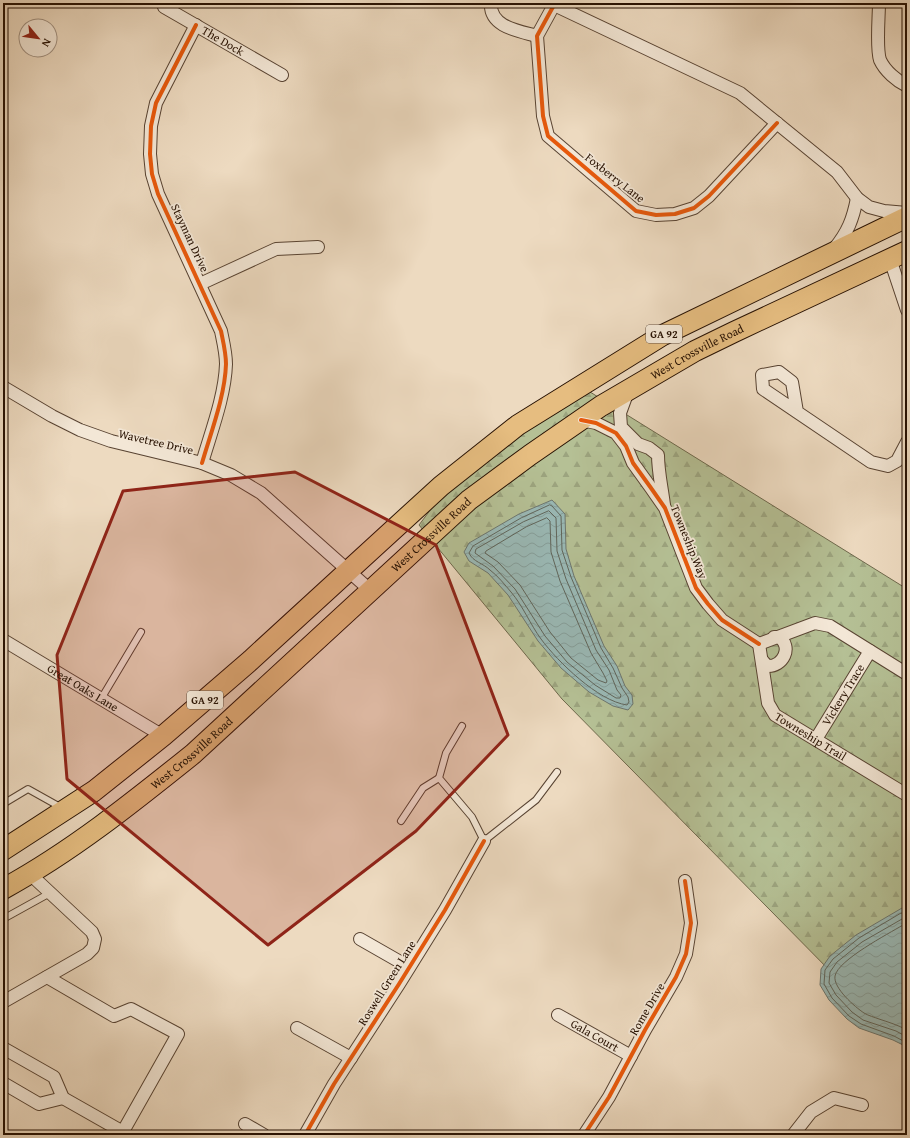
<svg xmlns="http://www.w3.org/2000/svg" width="910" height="1138" font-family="'Gentium Book Plus',serif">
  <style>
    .forest { fill: url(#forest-firs); stroke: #6e684c }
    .water { fill: url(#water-waves); stroke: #6c766f }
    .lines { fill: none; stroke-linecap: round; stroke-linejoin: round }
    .shore { stroke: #60665c; stroke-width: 1 }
    .service-casing { stroke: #584332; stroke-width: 8 }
    .minor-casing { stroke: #584332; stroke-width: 14 }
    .primary-casing { stroke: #271102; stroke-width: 22 }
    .service { stroke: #f3e7d6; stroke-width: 6 }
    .minor { stroke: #f3e7d6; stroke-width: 12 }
    .primary { stroke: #e6bd80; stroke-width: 20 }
    .cycleway-casing { stroke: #f3e7d6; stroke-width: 6 }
    .cycleway { stroke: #e8590c; stroke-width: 4 }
    .marked { fill: #8f2418; fill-opacity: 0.2; stroke: #8f2418; stroke-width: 3; stroke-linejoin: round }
    .labels { text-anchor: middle; stroke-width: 3.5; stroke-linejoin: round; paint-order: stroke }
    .shield { fill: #f3e7d6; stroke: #645142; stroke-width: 1 }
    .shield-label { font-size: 11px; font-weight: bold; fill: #271102 }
    .street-label { font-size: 12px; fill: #271102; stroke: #f3e7d6 }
  </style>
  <defs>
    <pattern id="forest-firs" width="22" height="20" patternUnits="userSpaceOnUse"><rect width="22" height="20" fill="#b5c095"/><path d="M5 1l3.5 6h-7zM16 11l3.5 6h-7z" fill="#9ca47f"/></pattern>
    <pattern id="water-waves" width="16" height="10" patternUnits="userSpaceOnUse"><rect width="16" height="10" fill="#9abab7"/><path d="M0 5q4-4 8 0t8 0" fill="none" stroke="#859f9c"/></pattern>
  </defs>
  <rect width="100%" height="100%" fill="#eddac0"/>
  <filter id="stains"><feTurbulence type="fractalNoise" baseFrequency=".005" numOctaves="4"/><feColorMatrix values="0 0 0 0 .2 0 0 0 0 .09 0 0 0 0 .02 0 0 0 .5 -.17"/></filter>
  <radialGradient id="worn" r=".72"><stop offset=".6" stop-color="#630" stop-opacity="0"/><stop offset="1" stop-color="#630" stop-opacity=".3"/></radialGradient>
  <path class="forest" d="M574,382L907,589V1049L562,699L419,525L483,440Z"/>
  <g class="water">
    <path d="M552,500L565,514L566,549L574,576L604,646L617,666L625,686L632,695L633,704L628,710L613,706L589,692L561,668L538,641L508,595L488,573L469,561L464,552L469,543L519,514Z"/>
    <path d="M902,908L907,911V1047L893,1040L859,1028L847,1019L829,1000L820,985L821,969L830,956L856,935Z"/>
  </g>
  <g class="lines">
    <g class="shore">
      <path d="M550,505L552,506L561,516L562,550L571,577L601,648L613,668L622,688L628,697L629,702L627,705C598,701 558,662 541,639C530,624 523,606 511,592C505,585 498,576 490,570C483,563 473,562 469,553L473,546L521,518Z"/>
      <path d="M549,511L556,518L557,551L566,579L596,650L609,670L617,690L621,695L620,698H616L595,685L567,662L545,636L515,589L493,566L475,553L476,549L523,522Z"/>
      <path d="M547,518L550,521L551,552L560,581L591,653L603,673L607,681L606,683L598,680L571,658L550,632L520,585L498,562L485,553L486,551L526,527Z"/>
      <path d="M907,914L901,913L859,938L833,959L825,970L824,984L832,998L849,1016L861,1024L894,1036L907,1043"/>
      <path d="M907,919H902L862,942L837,962L830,972L829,983L836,995L852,1012L863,1020L896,1031L907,1037"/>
      <path d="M907,925H903C888,934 838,960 835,976C833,988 855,1007 864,1013C869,1016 874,1017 879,1019C888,1022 898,1025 907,1030"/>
    </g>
    <defs>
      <g id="service">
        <path d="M101,699L141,632"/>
        <path d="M462,726L446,753L439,778L472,817L484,841L536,800L557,772"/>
        <path d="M3,804L28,789L62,808"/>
        <path d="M401,821L423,788L439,778"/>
        <path d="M3,919L50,893"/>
      </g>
      <g id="minor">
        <path d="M491,3C489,27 519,31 537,36"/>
        <path d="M550,3L740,93L837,172L857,198L869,207L884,211L907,213"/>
        <path d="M879,3C879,16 876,48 880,60C885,71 897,81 907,86"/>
        <path d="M554,5L537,36L543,116L548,136L636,211L656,215L675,214L694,208L709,196L777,123"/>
        <path id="s1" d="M164,7L282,75"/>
        <path d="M196,25L156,103L151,126L150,154L152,174L158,194L221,331C223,341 226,353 226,364C225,396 211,432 202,463"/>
        <path d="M834,249C848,232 853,219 857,198"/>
        <path d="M890,259L907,310"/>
        <path d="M200,284L276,249L318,247"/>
        <path d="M3,387L52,416L80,430L111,441L202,463L231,475L261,493L370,590"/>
        <path d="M628,391L620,413L621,427L638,444L649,448L658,455C658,472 662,488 664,505"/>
        <path d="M797,412L792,382L779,372L762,375L763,389L871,462L888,466L897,461L907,442"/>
        <path d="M581,420L596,423L616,433L626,446L633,463L651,488L665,508L696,588L708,604L722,620L759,644"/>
        <path id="s2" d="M3,640L163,736"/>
        <path id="s3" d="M759,644L768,703L775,715L907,795"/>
        <path d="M759,644L815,623L830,626L907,674"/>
        <path d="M762,660L767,666C783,667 793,647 779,637H774"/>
        <path id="s4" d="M816,739L870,651"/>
        <path d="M360,939L409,967"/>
        <path d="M47,977L114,1016L131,1009L178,1034L121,1135"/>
        <path d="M3,1002L87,954L93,948L95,939L92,932L30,874"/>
        <path id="s5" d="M558,1015L631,1056"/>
        <path d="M297,1028L351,1058"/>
        <path d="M3,1048L54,1077L63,1098L123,1132"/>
        <path d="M3,1083L39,1104L63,1098"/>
        <path d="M245,1124L264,1135"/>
        <path d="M305,1135L334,1084L399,984L445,910L484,841"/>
        <path d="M584,1135L609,1097L645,1030L676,977L686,954L691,923L685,881"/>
        <path d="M793,1135L811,1112L834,1098L862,1105"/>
      </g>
      <g id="primary">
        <path d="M3,850L94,791L163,736L251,660L441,486L518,425L663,335L907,217"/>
        <path id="s6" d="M3,889C71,852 132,803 193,754L469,500L530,455L601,406L695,351L734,332L907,251"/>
      </g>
    </defs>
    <use href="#service" class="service-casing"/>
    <use href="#minor" class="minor-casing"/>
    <use href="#primary" class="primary-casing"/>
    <use href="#service" class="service"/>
    <use href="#minor" class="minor"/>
    <use href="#primary" class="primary"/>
    <defs>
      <g id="cycleway">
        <path d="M554,5L537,36L543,116L548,136L636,211L656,215L675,214L694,208L709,196L777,123"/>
        <path d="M196,25L156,103L151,126L150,154L152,174L158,194L221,331C223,341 226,353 226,364C225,396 211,432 202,463"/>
        <path d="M581,420L596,423L616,433L626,446L633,463L651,488L665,508L696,588L708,604L722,620L759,644"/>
        <path d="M305,1135L334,1084L399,984L445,910L484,841"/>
        <path d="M584,1135L609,1097L645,1030L676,977L686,954L691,923L685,881"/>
      </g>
    </defs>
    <use href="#cycleway" class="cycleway-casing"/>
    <use href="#cycleway" class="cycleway"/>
  </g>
  <path class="marked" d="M295,472L436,545L508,735L416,831L268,945L67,779L57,655L123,491Z"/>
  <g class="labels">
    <g class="shield">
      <rect x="646" y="325" width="36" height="18" rx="3"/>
      <rect x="187" y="691" width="36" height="18" rx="3"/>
    </g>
    <g class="shield-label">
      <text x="664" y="338">GA 92</text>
      <text x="205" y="704">GA 92</text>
    </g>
    <g class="street-label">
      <text dy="4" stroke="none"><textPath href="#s1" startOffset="68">The Dock</textPath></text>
      <text transform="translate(615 178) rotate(38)" y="4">Foxberry Lane</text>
      <text transform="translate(190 238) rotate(65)" y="4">Stayman Drive</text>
      <text dy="4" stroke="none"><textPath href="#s6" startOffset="881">West Crossville Road</textPath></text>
      <text transform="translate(156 442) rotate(13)" y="4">Wavetree Drive</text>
      <text dy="4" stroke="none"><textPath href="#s6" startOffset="557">West Crossville Road</textPath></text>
      <text transform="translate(689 542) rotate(68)" y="4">Towneship Way</text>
      <text dy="4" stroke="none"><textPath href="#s2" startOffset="93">Great Oaks Lane</textPath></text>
      <text dy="4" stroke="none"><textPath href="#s4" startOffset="52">Vickery Trace</textPath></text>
      <text dy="4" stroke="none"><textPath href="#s3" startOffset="115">Towneship Trail</textPath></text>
      <text dy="4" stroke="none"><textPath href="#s6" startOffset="233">West Crossville Road</textPath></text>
      <text transform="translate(387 983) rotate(-58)" y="4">Roswell Green Lane</text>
      <text transform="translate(647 1009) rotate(-60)" y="4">Rome Drive</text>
      <text dy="4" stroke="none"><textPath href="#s5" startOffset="42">Gala Court</textPath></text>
    </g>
  </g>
  <rect width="910" height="1138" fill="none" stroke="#eddac0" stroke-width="16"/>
  <rect x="4" y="4" width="902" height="1130" fill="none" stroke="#271102" stroke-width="2"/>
  <rect x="8" y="8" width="894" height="1122" fill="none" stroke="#271102"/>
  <g transform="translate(38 38) rotate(119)"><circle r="19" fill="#f3e7d6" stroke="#a19181"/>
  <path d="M0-3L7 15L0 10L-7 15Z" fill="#8f2418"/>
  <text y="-6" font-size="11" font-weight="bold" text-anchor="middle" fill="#271102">N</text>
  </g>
  <rect width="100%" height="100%" filter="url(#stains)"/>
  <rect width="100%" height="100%" fill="url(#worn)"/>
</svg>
